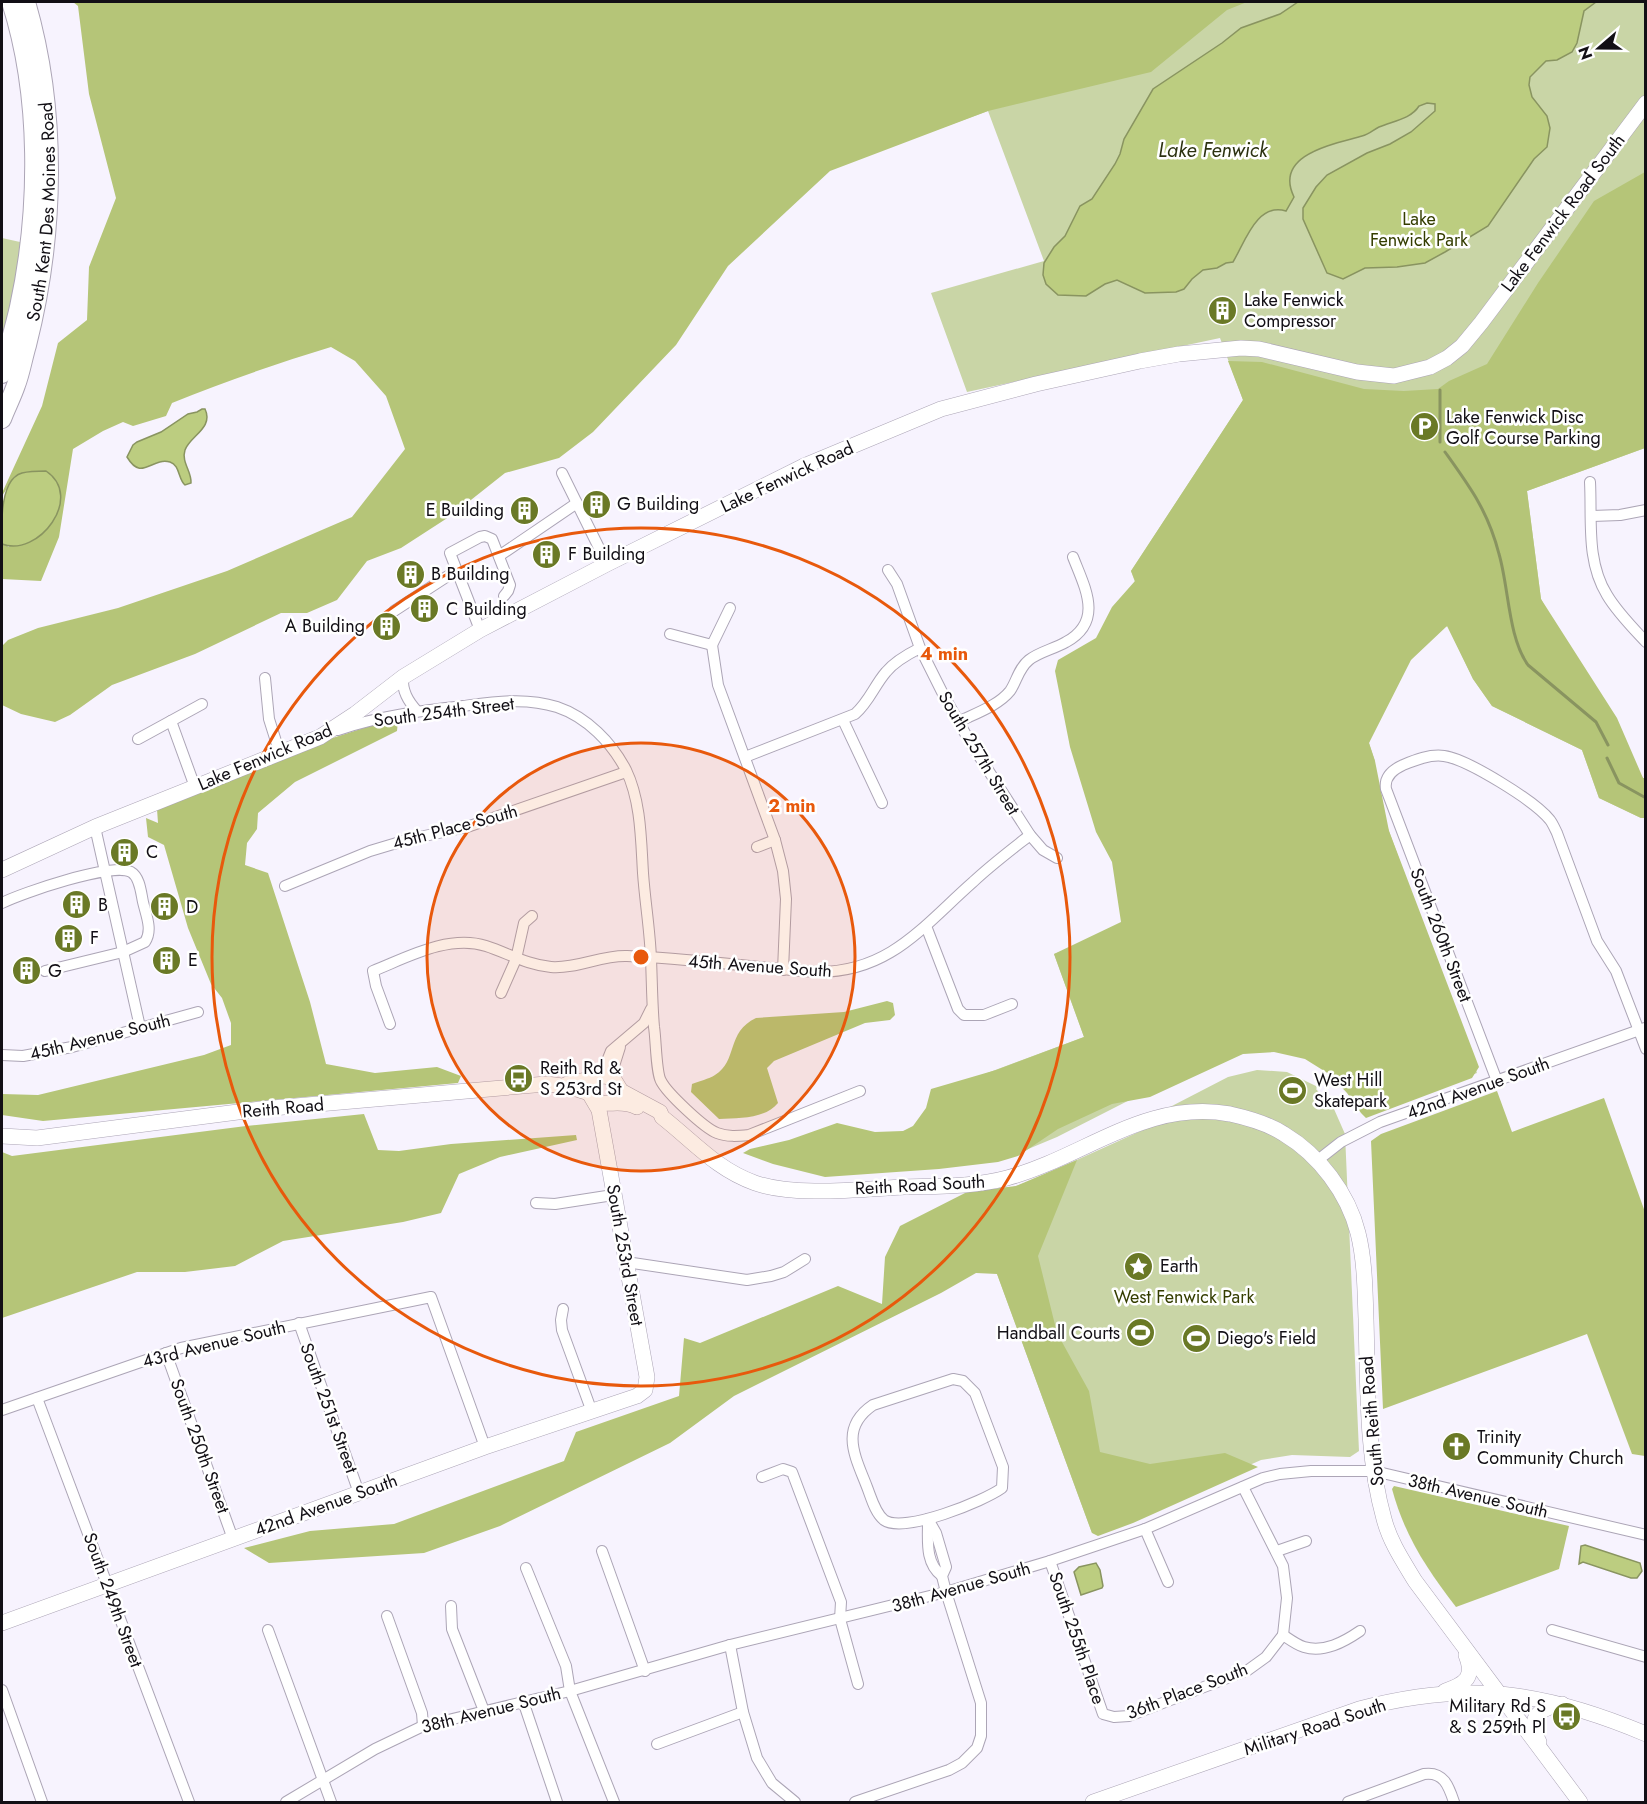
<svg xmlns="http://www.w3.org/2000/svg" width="1647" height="1804" font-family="Jost,sans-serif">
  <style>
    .green { fill: #c9d5a6 }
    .forest { fill: #b5c578 }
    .water { fill: #bccd80; stroke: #899460; stroke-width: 1.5 }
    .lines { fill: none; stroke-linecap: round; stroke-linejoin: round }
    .stream { stroke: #899460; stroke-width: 3 }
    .street-casing { stroke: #aca5b6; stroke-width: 12 }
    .secondary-casing { stroke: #aca5b6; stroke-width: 16 }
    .highway-casing { stroke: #aca5b6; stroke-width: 20 }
    .street { stroke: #fff; stroke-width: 10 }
    .secondary { stroke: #fff; stroke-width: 15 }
    .highway { stroke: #fff; stroke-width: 18 }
    .ring { fill: none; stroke: #e8590c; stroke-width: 3 }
    .labels { text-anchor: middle; stroke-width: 5; stroke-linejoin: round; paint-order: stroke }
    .street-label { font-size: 18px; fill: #120f15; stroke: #fff }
    .park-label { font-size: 18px; fill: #343d00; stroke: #fff }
    .poi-label { font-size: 18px; fill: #120f15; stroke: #fff; text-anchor: start }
    .water-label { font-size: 20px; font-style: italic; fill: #2c3211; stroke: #fff }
    .centre { fill: #e8590c; stroke: #fff; stroke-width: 3 }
    .ring-label { font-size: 18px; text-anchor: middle; font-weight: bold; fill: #e8590c; stroke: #fff; stroke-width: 5; stroke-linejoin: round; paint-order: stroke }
  </style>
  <rect width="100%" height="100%" fill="#f7f3fe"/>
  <g class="green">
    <path d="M867,2H1645V448L1527,491L1541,599L1594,700L1643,778H1645V818H1641L1599,798L1582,750L1492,706L1473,679L1448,626L1391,647L1369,743L1375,761L1365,765L1477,1073L1364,1115L1344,1082L1290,1049L1216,1056L1057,1137L1021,1152L931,1094L1084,1037L1054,954L1150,918L1152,629L1131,571L1243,400L1220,338L967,392L931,293L1044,261L988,111L621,245Z"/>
    <path d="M2,238L29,244L2,374Z"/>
    <path d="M1257,1070L1287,1072L1318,1087L1316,1089L1334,1109L1345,1134L1359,1451L1350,1457L1292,1455L1261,1460L1118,1523L1092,1533L967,1192L1013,1187L1028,1182L1143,1130L1170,1107L1228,1077Z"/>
  </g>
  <g class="forest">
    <path d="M73,2H1247L1227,10L1151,72L988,111L830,171L728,266L676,345L593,432L559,458L505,473L452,515L401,548L367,561L337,600L307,613H281L195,654L112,685L70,715L55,722L21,714L2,705V646L8,640L38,628L118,608L227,571L352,517L405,449L386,396L355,361L331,347C278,363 224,382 172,403L166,416L133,426L123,422L103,431L73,449L59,537L41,581L2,579V544L9,547L34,471L15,476L2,496V493L42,406L58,343L87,320L89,267L116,198L89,94L78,6Z"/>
    <path d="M1645,172V448L1527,491L1541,599L1617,718L1643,778H1645V818H1641L1599,798L1582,750L1492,706L1473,679L1447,626L1411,660L1369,743L1375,761L1389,831L1479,1067L1472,1078L1366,1118L1361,1113L1347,1093L1329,1074L1305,1059L1274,1052L1243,1054L1150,1097L1112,1104L1058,1129L1018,1156L998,1162L939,1169L825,1177L773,1164L743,1153L750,1149L789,1140L837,1123L875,1132L903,1131L913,1126L926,1108L931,1089L996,1070L1084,1037L1054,954L1121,922L1112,862L1096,832L1070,747L1055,671L1058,660L1096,638L1112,607L1135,581L1131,571L1243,400L1228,361L1262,362L1364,389L1404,391L1438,389L1449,381L1487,364L1538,283L1594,201Z"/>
    <path d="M398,721L397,731L295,782L258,813L257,829L247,843L245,865L268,873L310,1002L326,1064L375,1073L437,1067L461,1076L458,1083L43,1121L2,1115V1094L38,1095L204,1055L231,1045V1023L222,998L211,984L188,928L164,845L148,837L146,818L158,823L157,809L317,743L370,726Z"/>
    <path d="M887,1001L893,1003L895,1015L890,1020L865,1023L774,1061L767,1068L778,1103C765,1119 739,1118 719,1119L691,1092L692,1084C699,1081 709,1079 715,1075C738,1061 726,1032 756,1018L844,1012Z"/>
    <path d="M1497,1091L1512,1132L1604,1098L1645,1212V1456L1632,1454L1587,1334L1383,1409L1371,1141L1381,1134Z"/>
    <path d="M364,1114L378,1150L399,1151L451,1144L576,1135L577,1140L500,1157L459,1174L441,1213L403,1222L283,1241L235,1266L185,1272H137L2,1318V1152L12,1156L246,1126Z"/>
    <path d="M1077,1160L1038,1256L1057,1333L1089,1391L1100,1452L1150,1464L1225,1453L1258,1467L1133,1523L1098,1536L1092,1533L997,1274L976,1273L941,1293L734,1396L670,1443L500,1526L424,1553L269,1563L244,1548L310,1531L394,1524L564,1461L576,1432L679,1396L684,1338L700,1343L838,1286L882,1304L885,1257L900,1226L967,1192L1016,1186Z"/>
    <path d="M1394,1486L1569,1526L1559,1569L1456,1607C1427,1569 1405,1537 1392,1489Z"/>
  </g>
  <g class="water">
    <path d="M1298,2H1596L1584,11L1577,43L1572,52L1557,60L1546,61L1530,77L1529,85L1532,97L1547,116L1550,128L1547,147L1534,159L1488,226L1445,252L1425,263L1397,267L1365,268L1343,279L1327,273L1303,219V208L1316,187L1327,175L1367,153L1390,144L1411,132L1435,111V104L1427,103L1419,106C1411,119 1393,121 1379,127C1373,130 1369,134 1362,136C1335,144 1273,154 1294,197L1286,211C1257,202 1245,242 1233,262L1226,263L1217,268L1203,270L1192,279L1184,289L1176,292L1145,293L1117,280L1105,284L1086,296L1058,295L1046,284L1043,275L1044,263L1054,247L1065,236L1080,206L1092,199L1115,164L1120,154L1124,139L1153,89L1222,43L1241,28L1280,14Z"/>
    <path d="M202,409H205C214,428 190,436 185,450C181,462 192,472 191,483L185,485C178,479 180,465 170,462C151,457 142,482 127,457L133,445L137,442L161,432L188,414L197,412Z"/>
    <path d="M46,471C85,497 38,558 2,544C1,523 0,479 22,473C30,471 38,471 46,471Z"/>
    <path d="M1585,1545L1640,1563L1642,1571L1637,1578H1631L1583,1562L1579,1564L1581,1546Z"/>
    <path d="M1096,1563L1100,1570L1103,1586L1102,1588L1081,1595L1074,1572L1079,1567Z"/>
  </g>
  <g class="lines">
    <g class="stream">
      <path d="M1440,390V442"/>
      <path d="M1445,452C1470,487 1488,511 1499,554C1509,588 1508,637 1528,665L1596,722L1608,745"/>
      <path d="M1607,758L1619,783L1646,798"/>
    </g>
    <defs>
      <g id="street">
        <path d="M562,473L607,564"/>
        <path d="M1590,482C1592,520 1586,561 1607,595C1617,612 1632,627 1646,642"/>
        <path d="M1592,516L1620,515L1646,510"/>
        <path d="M499,556L577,503"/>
        <path d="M888,570L897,584L920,648L944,696L970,742L1030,835L1043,850L1057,858"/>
        <path d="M394,611L457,570"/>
        <path d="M480,630L450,553L480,537L485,536L492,539L510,585L508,591L504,596"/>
        <path d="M670,634L712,645"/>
        <path d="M712,645L718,685L775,840L783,871L786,899L783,970"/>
        <path d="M712,645L730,608"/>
        <path d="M403,677C402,691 408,701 417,711"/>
        <path d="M265,678L269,719L280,754"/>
        <path d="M843,720L882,803"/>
        <path d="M171,721L195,787"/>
        <path d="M958,722C974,714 998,706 1010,691C1017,681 1018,669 1029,660C1039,652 1054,649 1066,642C1104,621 1085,588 1073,557"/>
        <path d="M338,730C379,716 420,711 463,706C494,702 526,697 557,707C587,717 612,743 626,770C641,801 641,840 643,873C645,902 650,930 651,959C652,982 652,1004 654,1027C656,1038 656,1073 661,1081C667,1093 704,1128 717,1133C727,1137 738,1136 749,1135L860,1091"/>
        <path d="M138,739L202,704"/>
        <path d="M745,757L855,714C869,702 874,686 886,672C895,661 908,654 920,648"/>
        <path d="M95,827L140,1027"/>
        <path d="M757,847L775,840"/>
        <path d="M285,886L370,851L410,839L467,827L626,772"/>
        <path d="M2,903C22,893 112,862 131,872C140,877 141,893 143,902C146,915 153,930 145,942L123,952L45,971"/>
        <path d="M926,926L958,1009L964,1015H984L1012,1004"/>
        <path d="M501,993L516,959L524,923L532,916"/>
        <path d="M390,1024L376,986L373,971C406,958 448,934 486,946C508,953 527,965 551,967C577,969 601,955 627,956C690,958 754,968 818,972C890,972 923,926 973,882C991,865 1011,850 1030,835"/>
        <path d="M2,1055L23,1056L72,1047L198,1012"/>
        <path d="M598,1078L601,1076L611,1051L644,1023L651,1009"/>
        <path d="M1497,1081L1386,789C1384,777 1392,770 1403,765C1415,760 1430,754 1444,756C1467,759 1535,801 1550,820C1553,824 1555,829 1557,833L1597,941L1616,971L1646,1049"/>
        <path d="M616,1082L614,1066L620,1047"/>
        <path d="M1318,1160L1341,1142L1380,1122L1645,1028"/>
        <path d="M536,1203L555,1204L613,1195"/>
        <path d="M626,1262L747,1280L771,1276L784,1272L805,1259"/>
        <path d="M563,1309L561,1320L562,1330L592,1412"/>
        <path d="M299,1323L359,1493"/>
        <path d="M166,1353L233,1539"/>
        <path d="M953,1379L963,1381L975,1393L1003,1467L1002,1488C984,1501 904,1534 884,1520C875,1513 871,1497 867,1487C855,1456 839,1428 873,1405Z"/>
        <path d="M37,1398L189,1802"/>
        <path d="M2,1410L181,1348L431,1297L485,1447"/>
        <path d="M762,1477L783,1469L792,1472L841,1602L840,1619L858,1684"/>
        <path d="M1243,1487L1283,1566L1287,1598L1283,1635"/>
        <path d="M928,1522C928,1541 925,1563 942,1576"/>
        <path d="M1145,1529L1168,1582"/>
        <path d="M602,1551L645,1671"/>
        <path d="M1277,1551L1306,1541"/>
        <path d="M1050,1561L1103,1714L1114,1717L1129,1716L1248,1670L1266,1657L1283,1635"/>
        <path d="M526,1568L566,1666L570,1691L614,1802"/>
        <path d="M451,1606L452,1629L484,1711"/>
        <path d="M387,1616L422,1713L423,1726"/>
        <path d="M268,1630L331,1802"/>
        <path d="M1552,1630L1646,1657"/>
        <path d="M1283,1635C1289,1639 1297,1645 1304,1647C1324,1653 1344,1642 1360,1631"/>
        <path d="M730,1645L743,1712L757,1758L772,1783L795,1802"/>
        <path d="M2,1690L42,1802"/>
        <path d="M523,1701L557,1802"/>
        <path d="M657,1744L743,1712"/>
        <path d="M286,1802L375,1749L423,1726L570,1691L730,1645L946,1592L1050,1561L1145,1529L1263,1478L1280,1474L1311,1471H1374L1646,1535"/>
        <path d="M855,1802L949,1770L962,1763L977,1748L981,1736V1703L946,1592L942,1576L946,1567L936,1533L928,1519"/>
        <path d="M1348,1802L1424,1774C1444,1771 1449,1787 1454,1802"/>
      </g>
      <g id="secondary">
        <path d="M2,870L95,827L320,737L355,714L403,677L480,630L607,564L804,466L941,409L1036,384L1140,361L1179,354L1241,348L1259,349L1357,372L1394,376L1430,367L1447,358L1462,346L1481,323L1646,103"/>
        <path d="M567,1084L604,1076L613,1078L621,1091L660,1112L662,1117C694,1142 716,1169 755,1183C795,1197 862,1189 904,1187C938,1186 974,1187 1007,1178C1085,1157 1145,1099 1230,1114C1248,1118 1269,1124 1284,1134C1319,1155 1348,1193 1358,1233C1365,1261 1365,1291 1366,1319C1368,1386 1366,1455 1384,1519C1390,1542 1403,1561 1415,1581L1580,1802"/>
        <path d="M595,1100C606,1108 619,1098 637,1107"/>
        <path d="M2,1136L37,1138L261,1109L546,1084C561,1085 575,1088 589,1093L599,1110L647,1377L645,1390L637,1396L485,1447L2,1623"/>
        <path d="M1445,1691C1466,1684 1475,1677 1466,1655"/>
        <path d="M1539,1742C1527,1717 1538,1709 1562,1704"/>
        <path d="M1093,1802L1359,1709C1467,1680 1544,1691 1646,1734"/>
      </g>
      <g id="highway">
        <path d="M2,374C7,352 14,329 19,307C40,210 41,96 11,2"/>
        <path id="s1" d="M2,419C6,408 12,397 16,385C21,372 23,358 27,345C55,235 58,112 26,2"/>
      </g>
    </defs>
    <use href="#street" class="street-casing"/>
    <use href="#secondary" class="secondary-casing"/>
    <use href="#highway" class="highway-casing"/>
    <use href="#street" class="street"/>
    <use href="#secondary" class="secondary"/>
    <use href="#highway" class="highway"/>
  </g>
  <circle cx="641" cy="957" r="214" fill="#e8590c" fill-opacity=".12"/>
  <g class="ring">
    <circle cx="641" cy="957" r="214"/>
    <circle cx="641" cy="957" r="429"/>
  </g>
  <defs>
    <symbol id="building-disc" viewBox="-11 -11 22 22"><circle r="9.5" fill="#6a7926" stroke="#fff"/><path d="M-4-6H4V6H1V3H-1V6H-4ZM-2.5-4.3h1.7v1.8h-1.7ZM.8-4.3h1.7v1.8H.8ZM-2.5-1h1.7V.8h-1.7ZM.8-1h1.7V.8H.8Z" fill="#fff"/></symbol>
    <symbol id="parking-disc" viewBox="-11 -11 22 22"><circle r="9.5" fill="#6a7926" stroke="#fff"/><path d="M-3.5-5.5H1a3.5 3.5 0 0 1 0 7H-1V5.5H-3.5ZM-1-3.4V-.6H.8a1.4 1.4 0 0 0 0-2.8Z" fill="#fff"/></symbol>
    <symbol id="bus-disc" viewBox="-11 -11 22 22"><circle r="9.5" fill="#6a7926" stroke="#fff"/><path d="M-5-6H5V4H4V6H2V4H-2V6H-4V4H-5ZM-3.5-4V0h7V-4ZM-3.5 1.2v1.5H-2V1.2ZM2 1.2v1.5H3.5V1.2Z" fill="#fff"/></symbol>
    <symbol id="stadium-disc" viewBox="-11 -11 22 22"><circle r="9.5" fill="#6a7926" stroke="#fff"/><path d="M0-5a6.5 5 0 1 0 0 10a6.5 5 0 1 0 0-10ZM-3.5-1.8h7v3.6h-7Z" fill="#fff"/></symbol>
    <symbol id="sight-disc" viewBox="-11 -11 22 22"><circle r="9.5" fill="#6a7926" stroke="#fff"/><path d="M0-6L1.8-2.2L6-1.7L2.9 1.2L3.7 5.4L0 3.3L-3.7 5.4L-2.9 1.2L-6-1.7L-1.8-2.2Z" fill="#fff"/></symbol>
    <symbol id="church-disc" viewBox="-11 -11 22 22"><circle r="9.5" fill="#6a7926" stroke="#fff"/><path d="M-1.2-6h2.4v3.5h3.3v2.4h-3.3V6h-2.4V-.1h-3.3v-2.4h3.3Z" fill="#fff"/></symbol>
  </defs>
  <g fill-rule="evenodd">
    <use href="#building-disc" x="1206" y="294" width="33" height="33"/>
    <use href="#parking-disc" x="1408" y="410" width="33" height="33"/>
    <use href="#building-disc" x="580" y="488" width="33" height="33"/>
    <use href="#building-disc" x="508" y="494" width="33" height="33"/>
    <use href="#building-disc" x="530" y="538" width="33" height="33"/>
    <use href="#building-disc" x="394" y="558" width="33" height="33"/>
    <use href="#building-disc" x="408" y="592" width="33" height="33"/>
    <use href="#building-disc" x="370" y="610" width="33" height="33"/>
    <use href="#building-disc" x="108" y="836" width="33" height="33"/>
    <use href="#building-disc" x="60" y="888" width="33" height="33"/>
    <use href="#building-disc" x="148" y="890" width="33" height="33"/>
    <use href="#building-disc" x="52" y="922" width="33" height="33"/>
    <use href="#building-disc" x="150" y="944" width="33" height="33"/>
    <use href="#building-disc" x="10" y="954" width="33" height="33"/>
    <use href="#bus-disc" x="502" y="1062" width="33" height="33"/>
    <use href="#stadium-disc" x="1276" y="1074" width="33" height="33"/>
    <use href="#sight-disc" x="1122" y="1250" width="33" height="33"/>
    <use href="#stadium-disc" x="1124" y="1316" width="33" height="33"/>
    <use href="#stadium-disc" x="1180" y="1322" width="33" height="33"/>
    <use href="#church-disc" x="1440" y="1430" width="33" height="33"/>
    <use href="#bus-disc" x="1550" y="1700" width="33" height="33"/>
  </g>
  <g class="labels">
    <g class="street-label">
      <text dy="6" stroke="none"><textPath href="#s1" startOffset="213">South Kent Des Moines Road</textPath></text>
      <text transform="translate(1563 213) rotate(-53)" y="6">Lake Fenwick Road South</text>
      <text transform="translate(787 477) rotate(-25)" y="6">Lake Fenwick Road</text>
      <text transform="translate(444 712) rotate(-7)" y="6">South 254th Street</text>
      <text transform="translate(979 753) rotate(59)" y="6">South 257th Street</text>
      <text transform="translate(265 757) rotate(-23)" y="6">Lake Fenwick Road</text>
      <text transform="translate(455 827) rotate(-15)" y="6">45th Place South</text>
      <text transform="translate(1441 935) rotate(69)" y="6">South 260th Street</text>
      <text transform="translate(760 966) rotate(4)" y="6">45th Avenue South</text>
      <text transform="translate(100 1037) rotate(-14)" y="6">45th Avenue South</text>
      <text transform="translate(1478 1088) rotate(-20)" y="6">42nd Avenue South</text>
      <text transform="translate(283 1108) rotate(-5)" y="6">Reith Road</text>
      <text transform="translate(920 1185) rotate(-3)" y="6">Reith Road South</text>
      <text transform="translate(625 1255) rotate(80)" y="6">South 253rd Street</text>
      <text transform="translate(214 1344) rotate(-14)" y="6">43rd Avenue South</text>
      <text transform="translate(329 1408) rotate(70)" y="6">South 251st Street</text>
      <text transform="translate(1372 1421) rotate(-95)" y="6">South Reith Road</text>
      <text transform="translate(200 1446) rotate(70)" y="6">South 250th Street</text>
      <text transform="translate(1478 1496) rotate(13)" y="6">38th Avenue South</text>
      <text transform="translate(326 1505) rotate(-20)" y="6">42nd Avenue South</text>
      <text transform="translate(961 1587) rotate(-16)" y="6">38th Avenue South</text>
      <text transform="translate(113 1600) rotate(70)" y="6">South 249th Street</text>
      <text transform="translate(1077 1638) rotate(71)" y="6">South 255th Place</text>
      <text transform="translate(1187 1691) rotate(-21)" y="6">36th Place South</text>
      <text transform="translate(491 1710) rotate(-14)" y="6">38th Avenue South</text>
      <text transform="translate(1315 1727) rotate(-18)" y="6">Military Road South</text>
    </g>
    <g class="park-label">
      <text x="1419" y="225">Lake<tspan x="1419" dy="21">Fenwick Park</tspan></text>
      <text x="1184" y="1303">West Fenwick Park</text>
    </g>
    <g class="poi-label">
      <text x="1244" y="306">Lake Fenwick<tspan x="1244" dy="21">Compressor</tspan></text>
      <text x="1446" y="423">Lake Fenwick Disc<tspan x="1446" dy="21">Golf Course Parking</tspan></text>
      <text x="617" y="510">G Building</text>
      <text x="504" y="516" text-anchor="end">E Building</text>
      <text x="568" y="560">F Building</text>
      <text x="431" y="580">B Building</text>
      <text x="446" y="615">C Building</text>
      <text x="365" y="632" text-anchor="end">A Building</text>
      <text x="146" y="858">C</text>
      <text x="98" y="911">B</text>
      <text x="186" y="913">D</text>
      <text x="90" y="944">F</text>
      <text x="188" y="966">E</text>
      <text x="48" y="977">G</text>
      <text x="540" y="1074">Reith Rd &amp;<tspan x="540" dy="21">S 253rd St</tspan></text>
      <text x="1314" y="1086">West Hill<tspan x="1314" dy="21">Skatepark</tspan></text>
      <text x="1160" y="1272">Earth</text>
      <text x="1120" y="1339" text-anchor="end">Handball Courts</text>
      <text x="1217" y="1344">Diego's Field</text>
      <text x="1477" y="1443">Trinity<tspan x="1477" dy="21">Community Church</tspan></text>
      <text x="1546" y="1712" text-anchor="end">Military Rd S<tspan x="1546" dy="21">&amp; S 259th Pl</tspan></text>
    </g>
    <g class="water-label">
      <text x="1213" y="157">Lake Fenwick</text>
    </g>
  </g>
  <circle cx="641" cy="957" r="9" class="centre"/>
  <g class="ring-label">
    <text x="944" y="660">4 min</text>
    <text x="792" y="812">2 min</text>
  </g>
  <rect width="1647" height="1804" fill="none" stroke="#120f15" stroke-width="6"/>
  <g transform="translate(1599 48) rotate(250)" stroke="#ffffff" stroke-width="4.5" paint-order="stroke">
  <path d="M0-4.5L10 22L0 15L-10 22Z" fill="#120f15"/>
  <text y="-9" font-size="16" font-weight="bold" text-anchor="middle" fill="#120f15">N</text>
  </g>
</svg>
